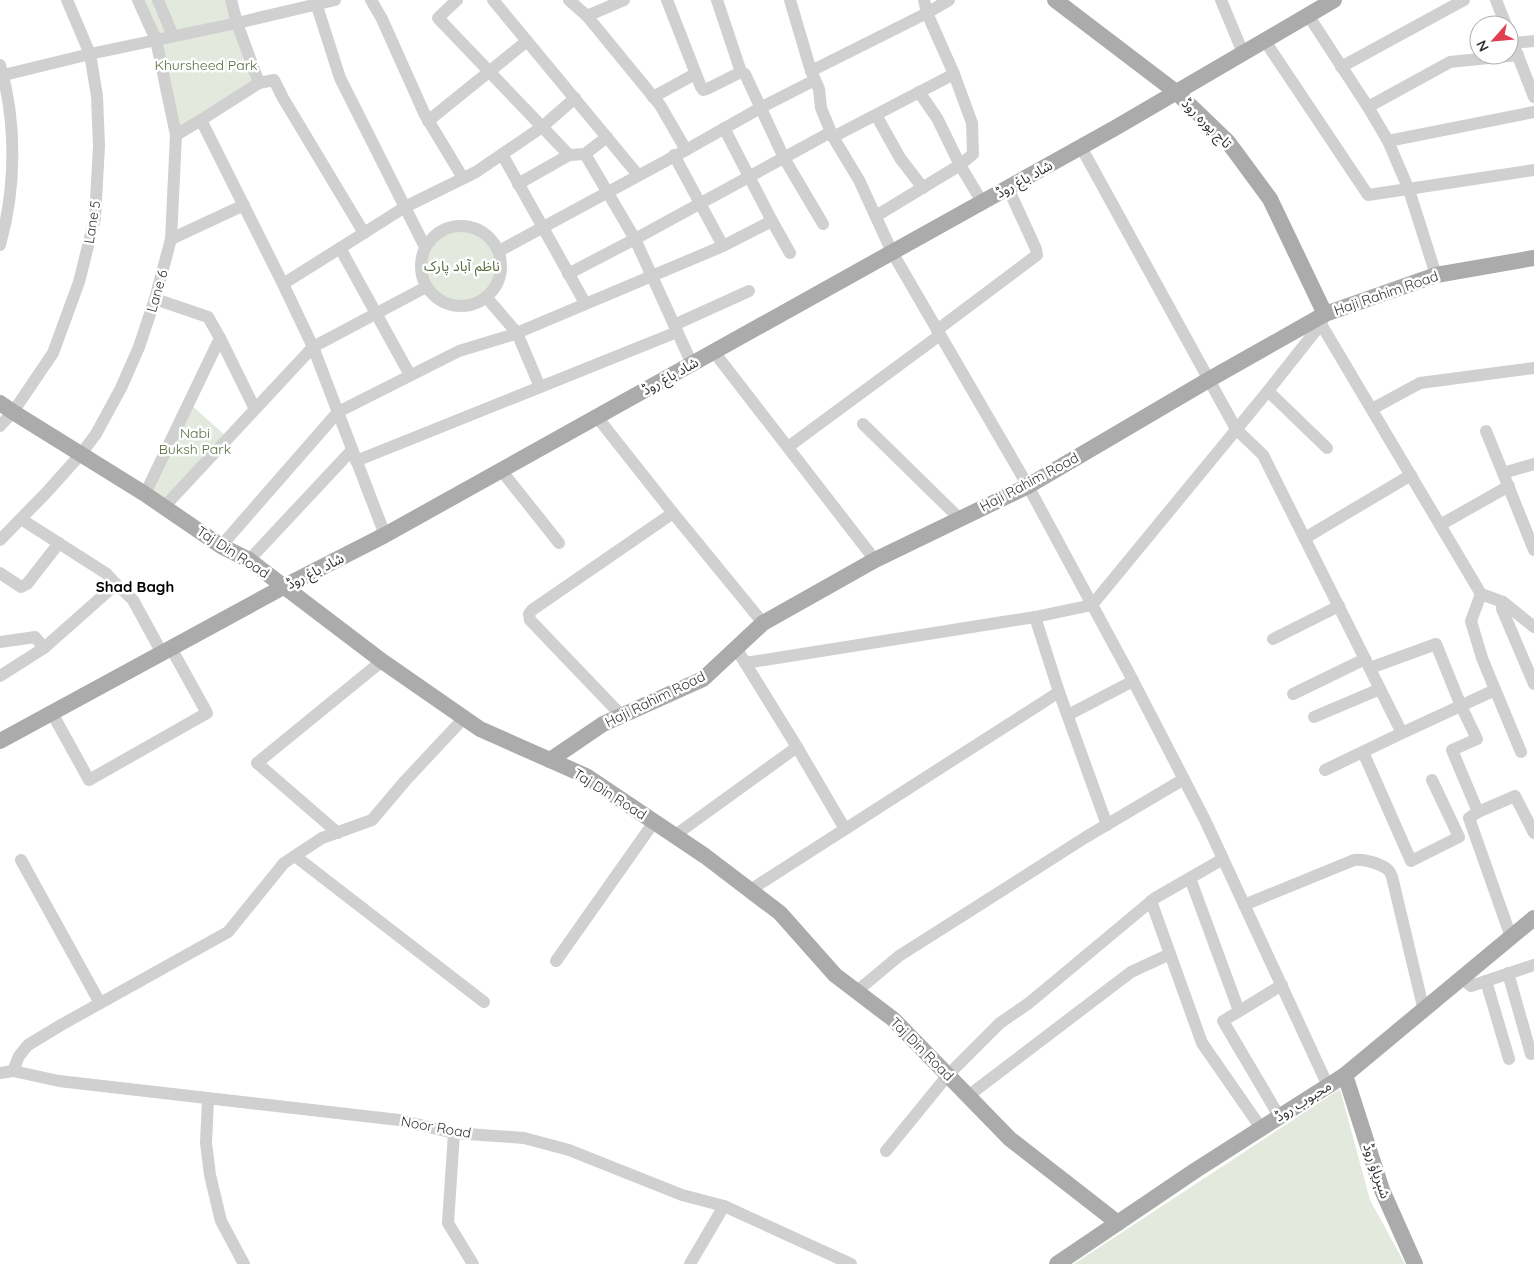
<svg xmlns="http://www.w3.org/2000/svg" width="1534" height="1264" font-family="Quicksand,'Noto Sans Arabic',sans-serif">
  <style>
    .green { fill: #e3e9dc }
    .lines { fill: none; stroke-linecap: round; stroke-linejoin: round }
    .minor { stroke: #d0d0d0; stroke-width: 12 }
    .major { stroke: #ababab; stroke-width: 16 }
    .labels { text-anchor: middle; stroke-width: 5; stroke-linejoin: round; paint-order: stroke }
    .park-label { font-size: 14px; fill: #586e41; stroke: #fff }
    .street-label { font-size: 14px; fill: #333; stroke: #fff }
    .neighbourhood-label { font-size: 15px; font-weight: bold; fill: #000; stroke: #fff }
  </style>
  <rect width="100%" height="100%" fill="#fff"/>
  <g class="green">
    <path d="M138,0H231L259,83L176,135Z"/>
    <circle cx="461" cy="266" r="40"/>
    <path d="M189,403L228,438L164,507L145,494Z"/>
    <path d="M1340,1089L1370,1200L1405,1264H1074Z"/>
  </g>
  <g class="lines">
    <g class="minor">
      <path d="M158,0L173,36"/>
      <path d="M231,0L237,23L259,83L274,80L283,98L364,233L283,284"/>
      <path d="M315,0L340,78L425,247"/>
      <path d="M371,0L382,19L425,115L463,178"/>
      <path d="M457,0L438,18L569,155"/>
      <path d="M493,0L638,175"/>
      <path d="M569,0L587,16L660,105L686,150"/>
      <path d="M667,0L701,87L703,90L707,89L741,72L745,74L784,158L823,224"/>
      <path d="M717,0L741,72"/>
      <path d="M790,0L811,71L819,89L821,108L833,137L859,180L892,252L1028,486L1130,675L1205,820L1328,1086"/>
      <path d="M1221,0L1243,53"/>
      <path d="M1496,0L1506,25"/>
      <path d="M1308,15L1368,107L1388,141L1409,190L1436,275"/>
      <path d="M587,16L624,0"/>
      <path d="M1509,33L1534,97"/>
      <path d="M1265,41L1368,195L1534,170"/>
      <path d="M1513,43L1534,41"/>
      <path d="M0,65C17,122 16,188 0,245"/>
      <path d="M1341,67L1464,0"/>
      <path d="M811,71L927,13L949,0"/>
      <path d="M0,76L90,54L237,23L335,0"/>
      <path d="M919,92L937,118L960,165L982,202"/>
      <path d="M653,97L695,74"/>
      <path d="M1368,107L1450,62L1518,55"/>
      <path d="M876,115L900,158L923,188"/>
      <path d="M201,120L259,83"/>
      <path d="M428,121L527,41"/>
      <path d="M176,135L201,120L283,284L313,347L385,535"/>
      <path d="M833,137L954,74"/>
      <path d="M1388,141L1534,112"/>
      <path d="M1081,147L1236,429L1263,455L1402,733"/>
      <path d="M502,154L585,303"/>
      <path d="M585,154L635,239L692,364"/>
      <path d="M674,155L723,246"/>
      <path d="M518,184L569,155L585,154L607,137"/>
      <path d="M876,216L960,165L973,154L972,123L954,74L927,13L924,0"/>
      <path d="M772,221L790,253"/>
      <circle cx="461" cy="266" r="40"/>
      <path d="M364,233L405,207L476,172L542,127L575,98"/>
      <path d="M171,239L244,205"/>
      <path d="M340,248L410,375"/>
      <path d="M499,251L686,150L762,107L815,80"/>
      <path d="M568,274L635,239L831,132"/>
      <path d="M487,298L517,333L540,387"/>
      <path d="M155,299L208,317L220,338L255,409"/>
      <path d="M1321,324L1481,594L1503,602L1534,627"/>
      <path d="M674,325L749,291"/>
      <path d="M937,330L1037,255L1036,249L1008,188"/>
      <path d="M714,352L875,560"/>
      <path d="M1268,391L1327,448"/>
      <path d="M1372,409L1420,383L1534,368"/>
      <path d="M597,417L673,513L763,623"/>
      <path d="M863,424L960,519"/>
      <path d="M0,426L13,412L53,353L79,282L95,218L99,146L97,96L90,54L67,0"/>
      <path d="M1486,431L1534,550"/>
      <path d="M788,447L940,335"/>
      <path d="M356,461L677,332"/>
      <path d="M501,470L559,543"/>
      <path d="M1503,473L1534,464"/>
      <path d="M145,494L220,338"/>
      <path d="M164,507L313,347L426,287"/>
      <path d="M1440,525L1509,486"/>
      <path d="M1305,538L1411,475"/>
      <path d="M0,540L46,493L81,454L96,434L121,388L139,347L155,299L171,239L176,135L156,40L138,0"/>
      <path d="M221,546L338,412L459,351L512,335L723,246L772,221L724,128"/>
      <path d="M249,560L352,450"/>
      <path d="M0,573L21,587L27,584L59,543"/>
      <path d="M112,580L133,600L162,653"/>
      <path d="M1481,594L1471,621L1482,658L1521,752"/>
      <path d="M1503,602L1502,609L1534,684"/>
      <path d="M1035,617L1059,692L1107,825"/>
      <path d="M1273,639L1339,606"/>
      <path d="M0,642L35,637L44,648"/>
      <path d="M736,648L797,747L845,829"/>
      <path d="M745,663L1035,617L1092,605L1268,391L1321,324L1325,314"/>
      <path d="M1370,668L1436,644L1461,706L1477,739L1452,750L1478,812L1469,818L1511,937"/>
      <path d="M0,676L44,648L114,586L112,580L107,574L21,519"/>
      <path d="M1293,694L1365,659"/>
      <path d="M52,713L89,780L207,713L171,648"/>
      <path d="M621,715L530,620L529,614L532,610L673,513"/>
      <path d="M1068,715L1133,681"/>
      <path d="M1314,717L1380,689"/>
      <path d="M1363,752L1411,861L1459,837L1432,780"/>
      <path d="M1325,770L1402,733L1495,690"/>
      <path d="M1478,812L1515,796L1534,833"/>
      <path d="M338,833L257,763L382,661"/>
      <path d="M674,836L797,747"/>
      <path d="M295,856L484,1002"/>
      <path d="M21,860L100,1003"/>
      <path d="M1190,878L1239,1011"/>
      <path d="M750,890L1059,692"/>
      <path d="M1151,901L1202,1043L1261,1128"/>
      <path d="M1244,905L1354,860C1364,859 1379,863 1387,869C1391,872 1392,876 1393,881L1424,1011"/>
      <path d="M556,961L654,822"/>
      <path d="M1508,973L1531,1054"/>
      <path d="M1462,978L1471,986L1534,965"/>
      <path d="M1486,981L1509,1059"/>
      <path d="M857,991L899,956L1086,837L1184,779"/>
      <path d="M13,1071L19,1056L28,1045L61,1025L228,932L284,863L322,838L372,820L405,781L464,718"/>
      <path d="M0,1073L13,1071L59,1081L399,1120L454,1133L524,1138L569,1150L682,1195L724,1206L851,1264"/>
      <path d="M968,1096L1131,972L1170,954"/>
      <path d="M208,1100L206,1143L210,1175L221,1221L244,1264"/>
      <path d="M1279,1116L1223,1021L1282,985"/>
      <path d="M454,1133L448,1223L473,1264"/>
      <path d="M886,1151L948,1075L1000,1023L1029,1003L1155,898L1223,859"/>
      <path d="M690,1264L724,1206"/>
    </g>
    <g class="major">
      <path d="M1055,0L1176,92L1228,142L1270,199L1325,314"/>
      <path d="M0,403L13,412L145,494L221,546L249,560L382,661L480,729L586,776L705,856L780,913L835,975L893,1019L1010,1139L1118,1223"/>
      <path d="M0,741L285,586L385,535L1115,128L1334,0"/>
      <path d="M550,760L603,724L703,679L763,623L875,560L1028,486L1210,379L1325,314L1436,275L1534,258"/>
      <path d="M1345,1075L1382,1190L1415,1264"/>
      <path d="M1057,1264L1196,1170L1345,1075L1534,918"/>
    </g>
  </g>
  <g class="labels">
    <g class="park-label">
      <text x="206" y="70">Khursheed Park</text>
      <text x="462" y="271">ناظم آباد پارک</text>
      <text x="195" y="438">Nabi<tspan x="195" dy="16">Buksh Park</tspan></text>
    </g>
    <g class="street-label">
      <text transform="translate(1207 123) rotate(45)" y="5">تاج پورہ روڈ</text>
      <text transform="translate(1024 179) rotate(-29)" y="5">شاد باغ روڈ</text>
      <text transform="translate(92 222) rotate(-81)" y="5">Lane 5</text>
      <text transform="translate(157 291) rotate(-74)" y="5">Lane 6</text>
      <text transform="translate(1386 293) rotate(-19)" y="5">Haji Rahim Road</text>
      <text transform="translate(670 376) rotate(-29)" y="5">شاد باغ روڈ</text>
      <text transform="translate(1029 482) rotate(-28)" y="5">Haji Rahim Road</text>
      <text transform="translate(233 552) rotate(33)" y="5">Taj Din Road</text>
      <text transform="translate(315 571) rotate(-27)" y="5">شاد باغ روڈ</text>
      <text transform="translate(655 699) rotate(-26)" y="5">Haji Rahim Road</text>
      <text transform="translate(610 794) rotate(32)" y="5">Taj Din Road</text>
      <text transform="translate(922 1049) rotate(45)" y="5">Taj Din Road</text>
      <text transform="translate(1303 1101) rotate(-32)" y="5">محبوب روڈ</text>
      <text transform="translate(436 1127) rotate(10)" y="5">Noor Road</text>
      <text transform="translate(1377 1171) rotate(71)" y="5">شېرپاؤ روڈ</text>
    </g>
    <g class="neighbourhood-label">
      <text x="135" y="592">Shad Bagh</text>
    </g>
  </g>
  <g transform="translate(1494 40) rotate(243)"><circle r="24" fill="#ffffff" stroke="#adadad"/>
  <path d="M0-4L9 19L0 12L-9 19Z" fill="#e03f51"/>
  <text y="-8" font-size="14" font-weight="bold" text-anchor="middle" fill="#333333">N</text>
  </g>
</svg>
